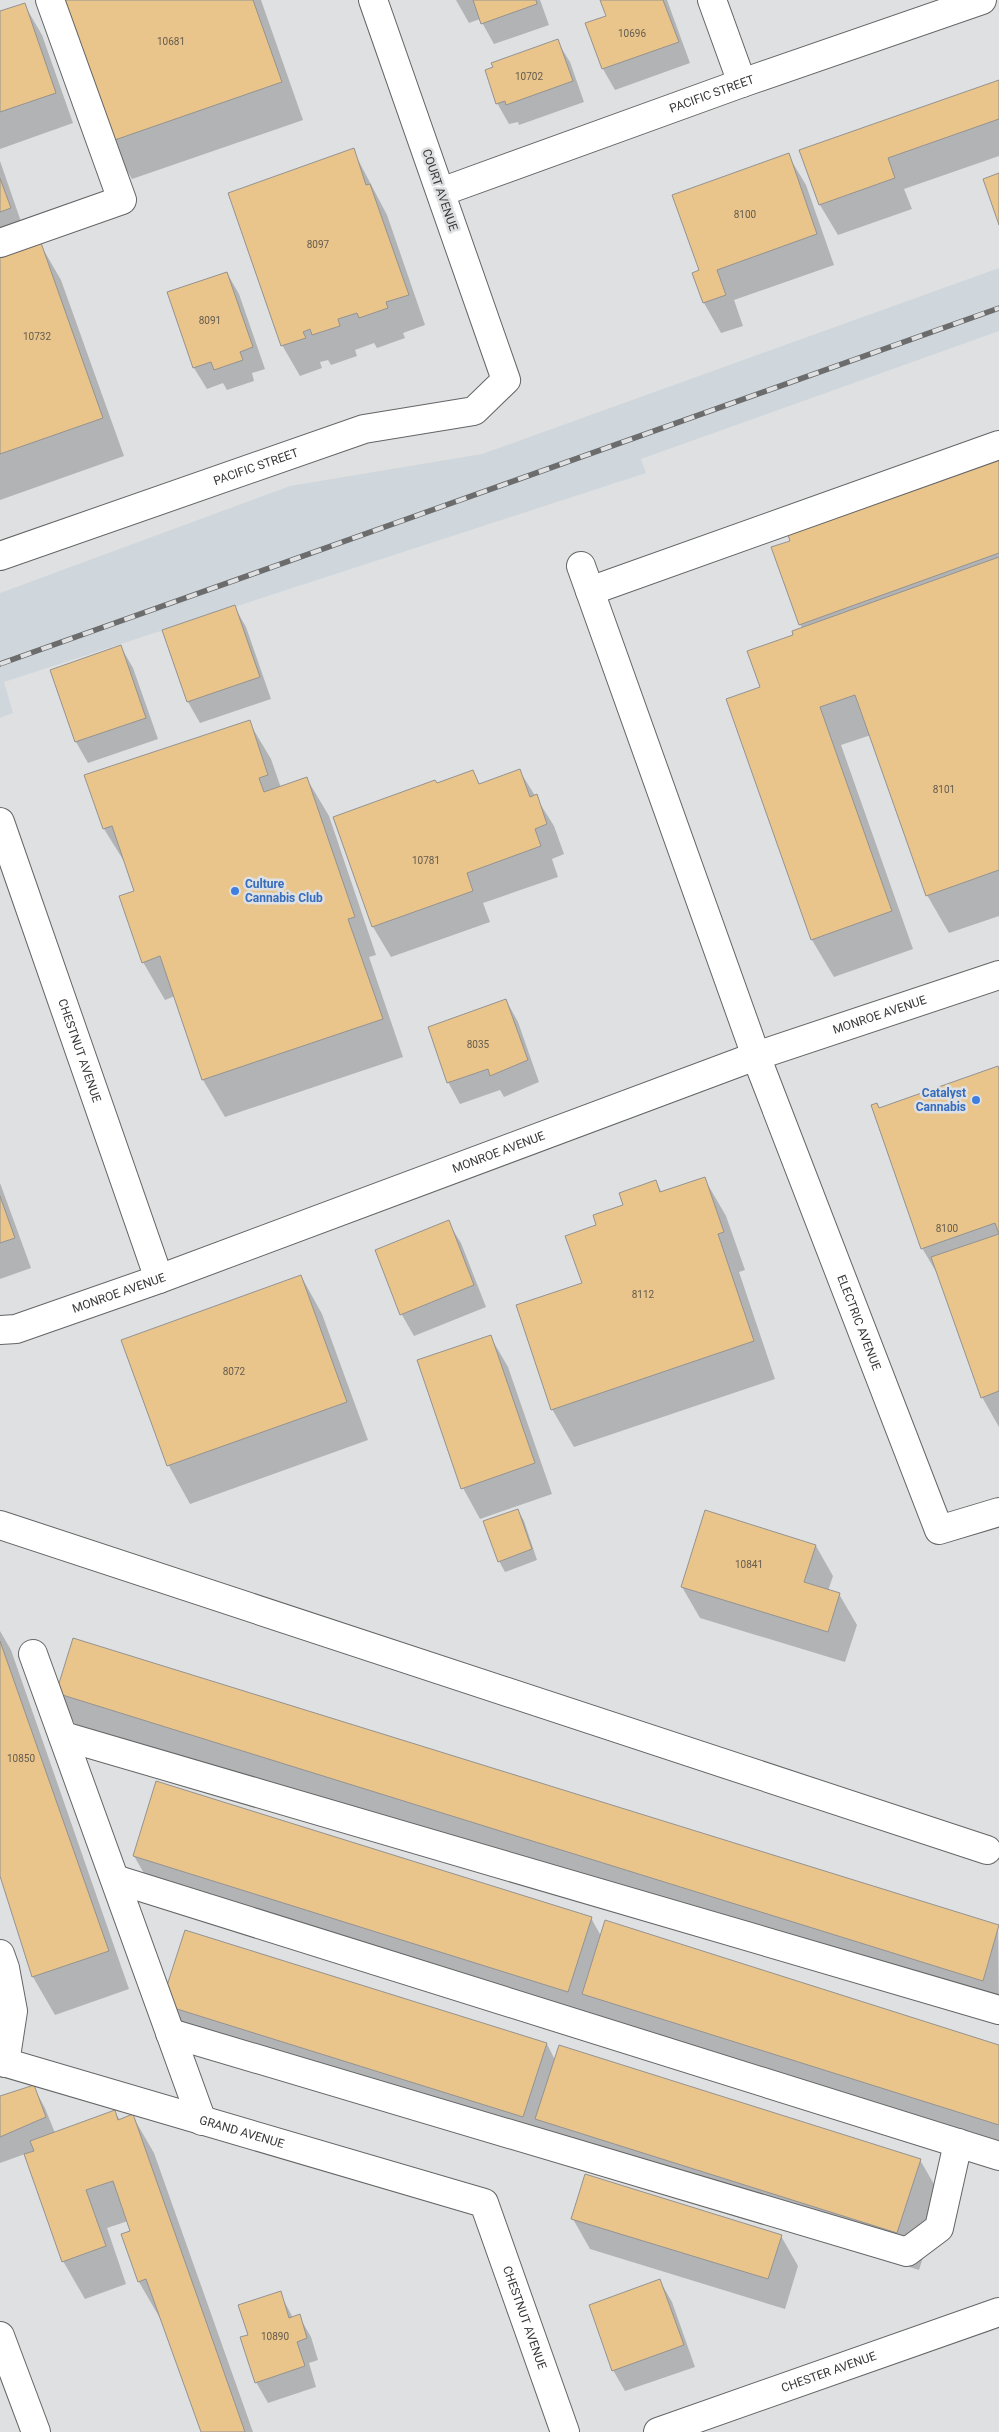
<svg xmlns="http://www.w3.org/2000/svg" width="999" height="2432" font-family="Roboto,sans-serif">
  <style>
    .built { fill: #cfd7dd }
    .shadow { fill: #0003 }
    .building { fill: #e9c48b; stroke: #949392 }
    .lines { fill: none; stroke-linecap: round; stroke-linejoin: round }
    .minor-casing { stroke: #646566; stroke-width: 30 }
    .major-casing { stroke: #646566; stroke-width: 30 }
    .minor { stroke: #fff; stroke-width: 28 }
    .major { stroke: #fff; stroke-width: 28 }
    .rail-casing { stroke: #6c6c6d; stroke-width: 5.5 }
    .rail { stroke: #dfe0e1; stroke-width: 4; stroke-dasharray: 11; stroke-linecap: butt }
    .shop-dot { fill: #3f7fe0; stroke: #dfe0e1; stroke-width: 2 }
    .labels { text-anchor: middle; stroke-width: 5; stroke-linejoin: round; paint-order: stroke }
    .number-label { font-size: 10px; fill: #655c4e }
    .street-label { font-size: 12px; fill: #39393a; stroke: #dfe0e1 }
    .shop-label { font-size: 12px; font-weight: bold; fill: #366cbe; stroke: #dfe0e1; text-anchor: start }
  </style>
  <rect width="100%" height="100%" fill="#dfe0e1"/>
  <path class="built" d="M999,268V331L641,459L646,473L4,682L13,713L0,718V593L290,486L482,454Z"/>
  <g class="shadow">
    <path d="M61,0H261L303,120L132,179L110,142Z"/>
    <path d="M456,0H540L549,25L494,44L480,19L469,23Z"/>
    <path d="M602,0H667L690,63L615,90L603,69L587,24L608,17Z"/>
    <path d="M24,4L42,35L73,123L0,149V13Z"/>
    <path d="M557,41L570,62L584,102L519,125L518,122L509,124L497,103Z"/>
    <path d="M999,81V156L904,189L912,209L838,235L820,205L801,151Z"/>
    <path d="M353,150L387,215L425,325L403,333L405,338L377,348L374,343L355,350L357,356L331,365L328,360L320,362L322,368L300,376L282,345Z"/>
    <path d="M788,155L806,185L834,265L734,300L743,326L721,333L704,303L700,271Z"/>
    <path d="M0,161L27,239L0,248Z"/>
    <path d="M39,242L61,280L124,456L0,500V256Z"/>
    <path d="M227,273L239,294L265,369L252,373L254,381L227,390L223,383L207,389L194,368L169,293Z"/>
    <path d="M999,447V916L949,933L927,895L871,735L841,745L913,949L834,977L812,940L761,688L795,635L802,628L800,624L792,541Z"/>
    <path d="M234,606L246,627L271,699L200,723L188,702L164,630Z"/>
    <path d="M121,647L133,668L158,739L88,763L76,742L52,670Z"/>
    <path d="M249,722L271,759L281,788L307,779L329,816L376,955L369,957L403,1057L225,1117L203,1080L175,996L165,1000L143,962L136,892L127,866L104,829L85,776Z"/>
    <path d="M519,770L554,826L564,854L552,859L558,877L483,903L490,922L391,957L373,927L334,818L473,772L480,785Z"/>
    <path d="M506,1000L518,1022L539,1082L504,1097L500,1090L460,1104L448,1082Z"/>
    <path d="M999,1071V1427L982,1397L941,1280L922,1248L880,1109Z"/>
    <path d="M704,1178L726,1216L745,1270L739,1272L775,1379L574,1447L552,1409L598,1226L656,1182L662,1193Z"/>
    <path d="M0,1183L31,1268L0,1279Z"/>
    <path d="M448,1222L461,1243L486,1307L414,1336L402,1315L376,1250Z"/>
    <path d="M301,1276L322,1314L368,1440L190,1504L169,1466L123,1340Z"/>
    <path d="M490,1336L508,1367L552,1494L480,1519L463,1488Z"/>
    <path d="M518,1510L524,1521L537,1560L505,1572L499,1561Z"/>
    <path d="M816,1546L833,1576L828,1591L839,1594L857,1625L845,1662L700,1618L682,1587Z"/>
    <path d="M0,1631L11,1650L129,1989L55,2015L33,1977L0,1872Z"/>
    <path d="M57,1693L998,1926L999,2017L79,1731Z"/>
    <path d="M134,1856L591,1918L601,1936L999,2046V2156L605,2031L594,2014L590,2029L156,1894Z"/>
    <path d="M186,1931L547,2044L555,2060L920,2160L942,2198L919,2270L184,2042L162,2004Z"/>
    <path d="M33,2086L45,2108L55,2133L114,2111L120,2120L132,2115L154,2153L253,2432H202L161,2320L139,2282L123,2235L131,2232L128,2221L107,2228L126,2284L85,2299L63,2261L25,2154L0,2163V2098Z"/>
    <path d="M573,2219L781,2236L798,2266L785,2309L590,2249Z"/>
    <path d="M660,2281L672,2302L695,2367L625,2391L613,2370Z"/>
    <path d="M280,2293L293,2318L299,2316L311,2337L318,2360L309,2363L316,2387L268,2403L256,2382L249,2336Z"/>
  </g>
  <g class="building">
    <path d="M60,0H253L282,82L109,142Z"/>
    <path d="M473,0H536L537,4L481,24Z"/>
    <path d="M600,0H663L679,42L602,69L585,23L606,16Z"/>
    <path d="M25,3L56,93L0,112V11Z"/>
    <path d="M558,39L573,81L506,105L505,101L496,104L485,70L493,67L491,63Z"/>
    <path d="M999,80V119L888,158L895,178L819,205L799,150Z"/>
    <path d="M354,148L366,185L370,184L409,295L386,302L388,308L359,318L357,313L338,319L340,326L312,335L310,329L303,332L306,338L281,346L228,193Z"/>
    <path d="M789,153L817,234L717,270L726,295L703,303L692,273L699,270L672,195Z"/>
    <path d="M999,173V225L983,179Z"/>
    <path d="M0,178L11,208L0,212Z"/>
    <path d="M40,240L103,418L0,454V255Z"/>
    <path d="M227,272L253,347L240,352L243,360L214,370L211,362L193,368L167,292Z"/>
    <path d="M999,446V553L799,625L771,547L790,541L784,522Z"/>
    <path d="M999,557V870L926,896L855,695L820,707L892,911L811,940L726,699L760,687L747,651L793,635L792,631Z"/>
    <path d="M235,605L260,677L187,702L162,630Z"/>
    <path d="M121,645L146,718L75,742L50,670Z"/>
    <path d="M250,720L268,775L259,778L264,792L307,777L355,917L348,919L383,1019L202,1080L160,956L142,963L119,896L134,891L112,826L103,829L84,775Z"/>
    <path d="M520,769L530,797L537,794L547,824L535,829L541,846L467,873L473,891L372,927L333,817L435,780L437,783L473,770L479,784Z"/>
    <path d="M506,999L528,1060L490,1076L488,1069L447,1083L428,1027Z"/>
    <path d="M998,1066L999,1070V1391L981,1398L931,1257L999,1234L995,1223L921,1249L871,1105L877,1103L879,1108Z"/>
    <path d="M705,1177L724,1232L718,1234L754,1341L551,1410L516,1305L582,1283L565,1236L596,1225L593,1215L623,1205L619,1193L656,1180L660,1192Z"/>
    <path d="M0,1196L15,1238L0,1243Z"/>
    <path d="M449,1220L474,1285L400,1315L375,1250Z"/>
    <path d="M301,1275L347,1402L167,1466L121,1340Z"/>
    <path d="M491,1335L535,1463L461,1489L417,1360Z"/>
    <path d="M518,1509L532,1549L498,1562L483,1521Z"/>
    <path d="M705,1510L816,1545L804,1582L840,1593L828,1632L681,1587Z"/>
    <path d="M73,1638L999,1925L983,1981L56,1693Z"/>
    <path d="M0,1641L109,1951L32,1977L0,1876Z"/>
    <path d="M156,1781L592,1917L568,1992L133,1856Z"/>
    <path d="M605,1920L999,2045V2125L582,1994Z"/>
    <path d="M185,1930L547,2043L523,2117L161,2004Z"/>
    <path d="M559,2045L921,2159L897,2233L535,2119Z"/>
    <path d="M34,2085L46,2117L0,2137V2096Z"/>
    <path d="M115,2110L118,2120L133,2114L245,2432H201L146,2279L138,2282L121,2234L130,2231L113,2181L86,2190L106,2246L62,2262L24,2154L34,2151L30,2141Z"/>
    <path d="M585,2174L782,2235L768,2279L571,2219Z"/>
    <path d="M660,2279L684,2345L612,2371L589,2305Z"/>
    <path d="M281,2291L289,2318L300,2314L307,2338L297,2342L305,2366L255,2383L240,2337L248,2335L238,2305Z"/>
  </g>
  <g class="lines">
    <defs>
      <g id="minor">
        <path d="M712,0L742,83"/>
        <path id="s1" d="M441,192L742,83L982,0"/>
        <path d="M0,243L122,200L50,0"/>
        <path id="s2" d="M0,556L364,429L474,411L506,380L373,0"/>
        <path id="s3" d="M581,566L756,1056L939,1530L999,1512"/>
        <path d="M590,591L999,445"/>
        <path id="s4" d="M0,822L159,1279"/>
        <path id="s5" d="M0,1330L16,1329L159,1279L756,1056L999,975"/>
        <path d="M0,1525L987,1850"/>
        <path d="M33,1654L202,2121"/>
        <path d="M63,1736L999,2010"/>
        <path d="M115,1879L999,2156"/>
        <path d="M0,1954L5,1968L13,2011L5,2063"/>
        <path d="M170,2033L907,2252L939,2228L958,2143"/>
        <path id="s6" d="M0,2061L484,2203L565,2432"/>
        <path id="s7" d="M658,2432L999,2312"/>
      </g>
      <path id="major" d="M0,2336L36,2432"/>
    </defs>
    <use href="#minor" class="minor-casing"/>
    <use href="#major" class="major-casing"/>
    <use href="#minor" class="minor"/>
    <use href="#major" class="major"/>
    <defs>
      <path id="rail" d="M0,664L999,308"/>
    </defs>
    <use href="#rail" class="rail-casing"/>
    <use href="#rail" class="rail"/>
  </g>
  <g class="shop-dot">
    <circle cx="235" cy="891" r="5"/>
    <circle cx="976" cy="1100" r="5"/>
  </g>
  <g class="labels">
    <g class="number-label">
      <text x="632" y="37">10696</text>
      <text x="171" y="45">10681</text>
      <text x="529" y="80">10702</text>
      <text x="745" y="218">8100</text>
      <text x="318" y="248">8097</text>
      <text x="210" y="324">8091</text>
      <text x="37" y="340">10732</text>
      <text x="944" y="793">8101</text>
      <text x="426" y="864">10781</text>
      <text x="478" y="1048">8035</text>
      <text x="947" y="1232">8100</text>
      <text x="643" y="1298">8112</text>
      <text x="234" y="1375">8072</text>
      <text x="749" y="1568">10841</text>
      <text x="21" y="1762">10850</text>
      <text x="275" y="2340">10890</text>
    </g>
    <g class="street-label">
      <text dy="4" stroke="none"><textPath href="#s1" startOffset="288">PACIFIC STREET</textPath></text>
      <text transform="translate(440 190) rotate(71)" y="4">COURT AVENUE</text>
      <text dy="4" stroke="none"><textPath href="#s2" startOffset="271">PACIFIC STREET</textPath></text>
      <text dy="4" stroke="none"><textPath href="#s5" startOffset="935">MONROE AVENUE</textPath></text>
      <text dy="4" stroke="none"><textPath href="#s4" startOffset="242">CHESTNUT AVENUE</textPath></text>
      <text dy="4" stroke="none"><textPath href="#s5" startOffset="530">MONROE AVENUE</textPath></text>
      <text dy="4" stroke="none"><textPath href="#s5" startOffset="125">MONROE AVENUE</textPath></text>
      <text dy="4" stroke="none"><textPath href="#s3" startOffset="806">ELECTRIC AVENUE</textPath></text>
      <text dy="4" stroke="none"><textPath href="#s6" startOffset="252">GRAND AVENUE</textPath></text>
      <text dy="4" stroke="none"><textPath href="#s6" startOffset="626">CHESTNUT AVENUE</textPath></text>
      <text dy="4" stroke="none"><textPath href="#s7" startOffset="181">CHESTER AVENUE</textPath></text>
    </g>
    <g class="shop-label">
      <text x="245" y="888">Culture<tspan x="245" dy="14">Cannabis Club</tspan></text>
      <text x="966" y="1097" text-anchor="end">Catalyst<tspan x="966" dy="14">Cannabis</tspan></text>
    </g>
  </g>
</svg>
